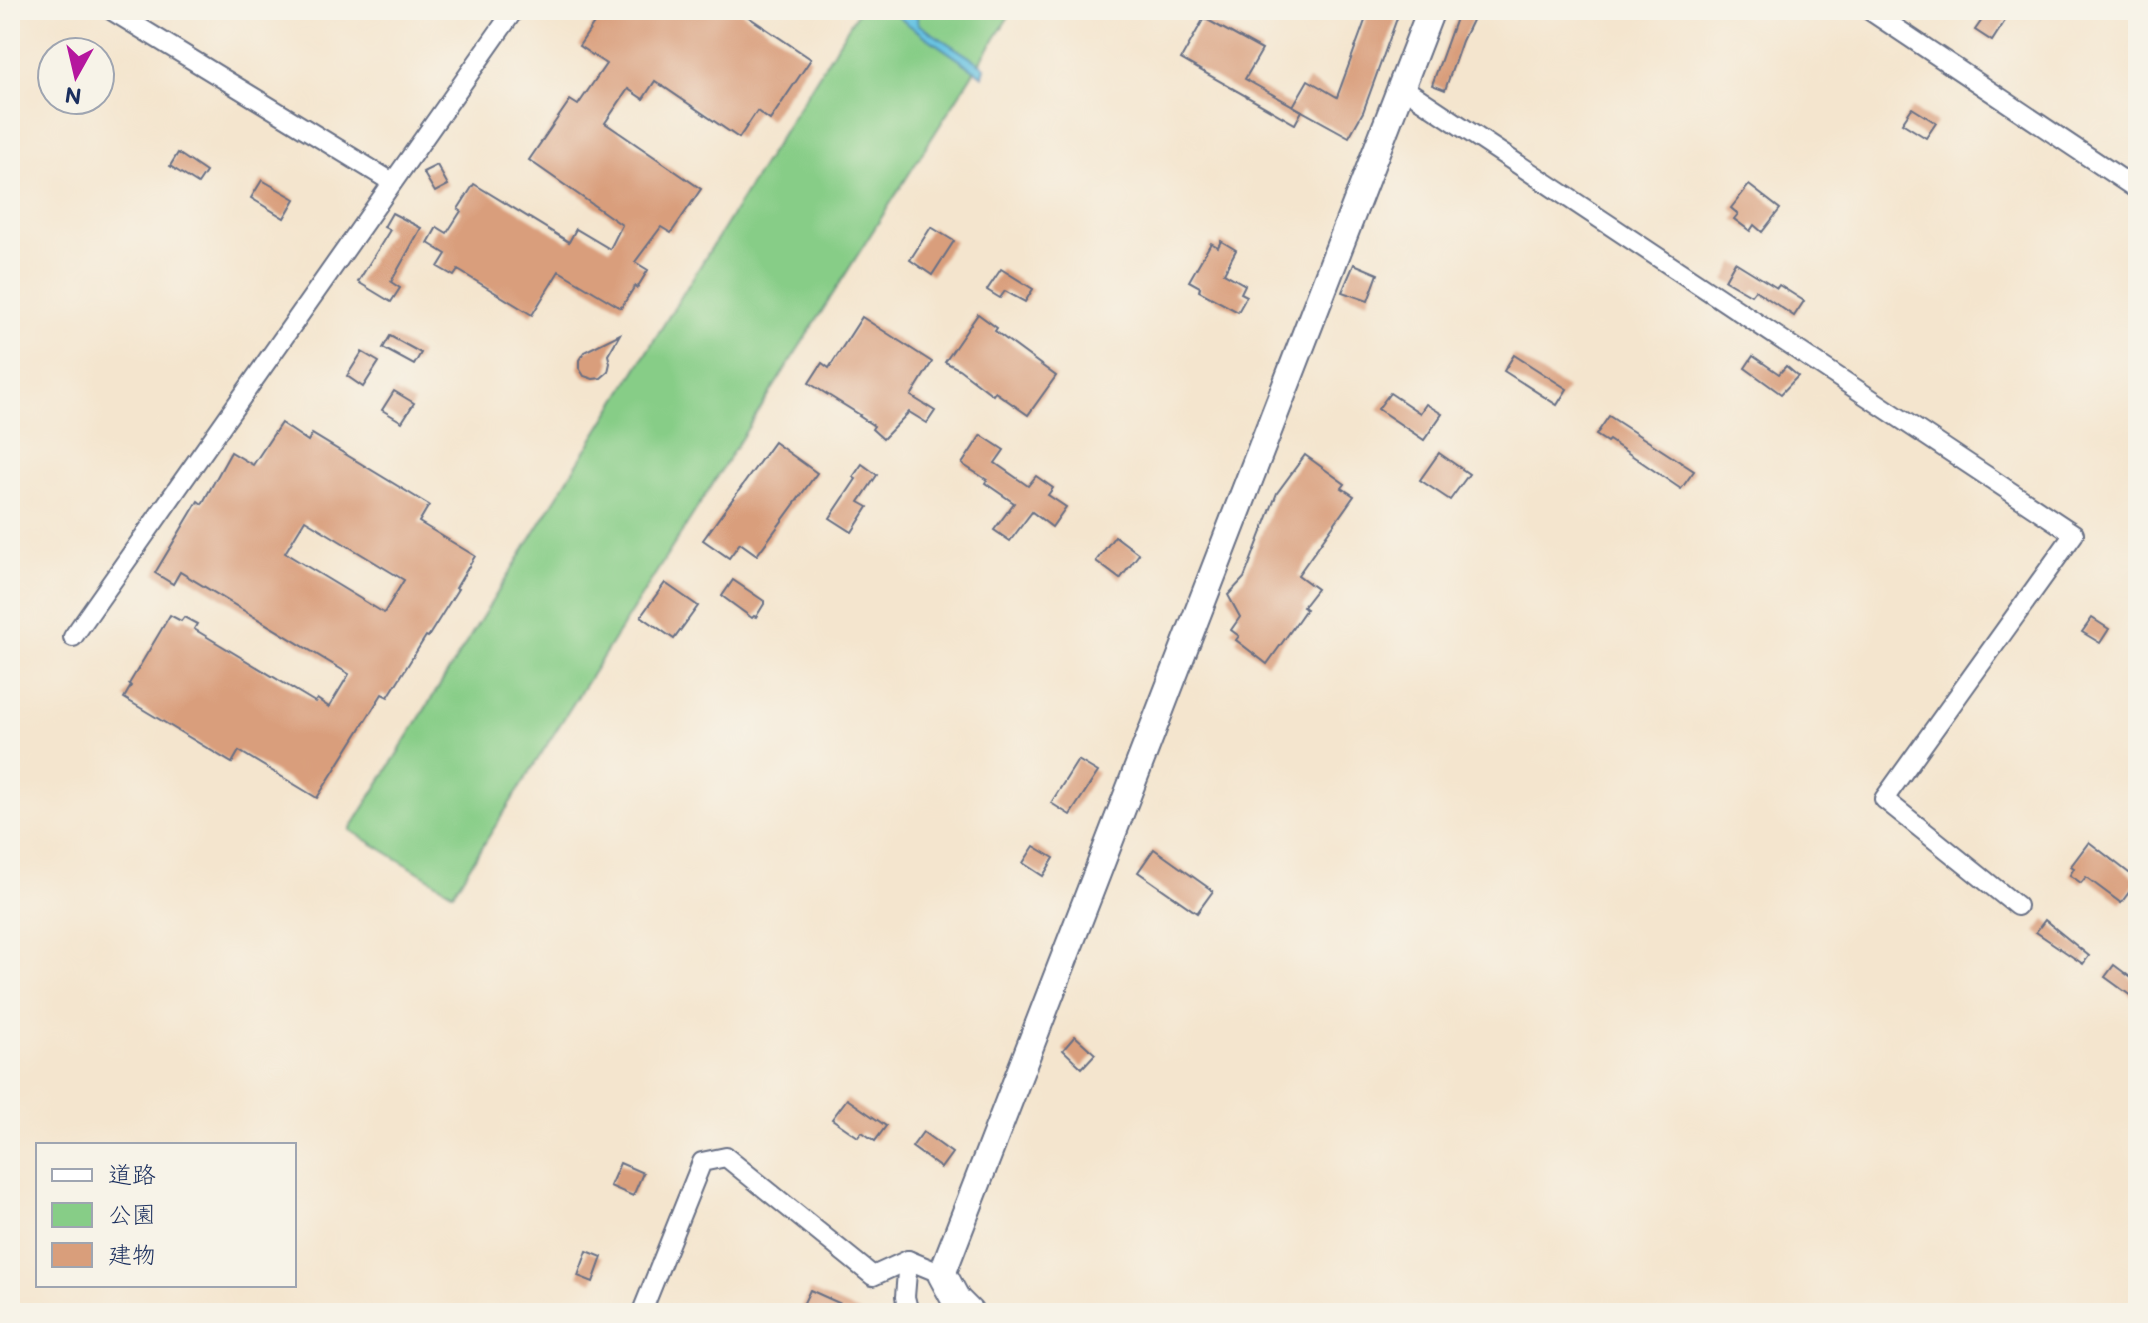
<svg xmlns="http://www.w3.org/2000/svg" width="2148" height="1323" font-family="'Balsamiq Sans','Klee One',sans-serif">
  <style>
    .green { fill: #87cd87; stroke: #517e72; stroke-width: 2 }
    .water { fill: #64c2e2; stroke: #4078a0; stroke-width: 2 }
    .building { fill: #d99e7b; fill-rule: evenodd }
    .lines { fill: none; stroke-linecap: round; stroke-linejoin: round }
    .street-casing { stroke: #676f85; stroke-width: 22 }
    .secondary-casing { stroke: #676f85; stroke-width: 30 }
    .primary-casing { stroke: #676f85; stroke-width: 32 }
    .street { stroke: #fff; stroke-width: 18 }
    .secondary { stroke: #fff; stroke-width: 26 }
    .primary { stroke: #fff; stroke-width: 28 }
  </style>
  <rect width="100%" height="100%" fill="#f7f3e8"/>
  <filter id="ink" filterUnits="userSpaceOnUse"><feTurbulence type="fractalNoise" baseFrequency=".0125" numOctaves="2"/><feDisplacementMap in="SourceGraphic" scale="16" xChannelSelector="R" yChannelSelector="G"/><feConvolveMatrix kernelMatrix="1 2 1 2 8 2 1 2 1" color-interpolation-filters="sRGB"/></filter>
  <filter id="wash" filterUnits="userSpaceOnUse"><feTurbulence type="fractalNoise" baseFrequency=".006" numOctaves="4" result="noise"/><feDisplacementMap in="SourceGraphic" scale="32" xChannelSelector="R" yChannelSelector="G"/><feGaussianBlur stdDeviation="1.8" result="paint"/><feColorMatrix in="noise" values="0 0 0 0 0 0 0 0 0 0 0 0 0 0 0 0 0 1.4 0 .05"/><feComposite in="paint" operator="in"/></filter>
  <g filter="url(#wash)">
    <rect width="100%" height="100%" fill="#f4e5ce"/>
    <path class="green" d="M859,10H1013L453,893L350,830Z"/>
    <path class="water" d="M896,10H916L918,24L985,67L983,76L906,23L896,15Z"/>
    <g id="blocks">
      <g class="building">
        <path d="M603,10H738L811,59L770,120L757,111L739,138L655,81L643,99L628,89L605,123L701,189L671,233L661,227L635,262L648,270L637,288L635,286L621,308L559,271L532,315L458,270L454,276L438,267L446,254L428,243L437,227L447,233L461,211L458,209L474,184L569,242L576,229L610,249L622,225L529,160L570,100L578,105L606,64L579,46Z"/>
        <path d="M1369,10H1400L1363,112L1349,137L1293,106L1308,80L1337,97Z"/>
        <path d="M1459,10H1477L1462,41L1445,90L1432,85Z"/>
        <path d="M1989,10H2012L1992,41L1975,30Z"/>
        <path d="M1204,18L1262,50L1245,79L1302,111L1295,124L1181,59Z"/>
        <path d="M1912,108L1936,123L1926,138L1902,123Z"/>
        <path d="M178,153L206,172L198,184L170,166Z"/>
        <path d="M437,165L448,185L435,192L423,172Z"/>
        <path d="M262,180L295,199L284,218L251,198Z"/>
        <path d="M1749,185L1780,209L1762,232L1754,225L1750,231L1734,219L1738,214L1731,208Z"/>
        <path d="M392,213L421,228L391,282L400,288L391,302L358,282L390,230L384,227Z"/>
        <path d="M931,227L954,241L932,275L910,260Z"/>
        <path d="M1221,241L1236,250L1224,273L1245,285L1241,293L1247,296L1238,312L1199,291L1200,287L1189,281L1211,243L1218,247Z"/>
        <path d="M1735,262L1777,288L1779,285L1804,301L1794,316L1755,290L1751,295L1725,280Z"/>
        <path d="M1354,264L1378,274L1368,301L1342,292Z"/>
        <path d="M1001,269L1033,289L1025,302L1005,291L1000,298L987,290Z"/>
        <path d="M978,314L997,328L995,331L1056,376L1028,415L995,392L993,395L959,369L945,362Z"/>
        <path d="M862,317L932,362L911,396L935,411L927,423L909,412L883,439L872,429L874,426L859,416L860,415L809,383L822,363L829,368Z"/>
        <path d="M620,334L608,355L610,363L608,372L601,378L593,379L584,376L579,368V360L584,352Z"/>
        <path d="M390,336L421,353L414,365L383,348Z"/>
        <path d="M362,352L379,362L363,387L347,376Z"/>
        <path d="M1514,355L1567,389L1557,405L1504,371Z"/>
        <path d="M1753,356L1779,374L1786,366L1798,376L1781,394L1745,368Z"/>
        <path d="M394,391L414,403L402,422L382,410Z"/>
        <path d="M1390,393L1420,413L1426,404L1442,414L1424,440L1378,409Z"/>
        <path d="M1609,416L1694,471L1681,489L1609,440L1607,442L1596,435Z"/>
        <path d="M281,423L308,441L312,434L429,505L419,522L475,556L456,588L458,589L428,637L426,636L388,697L382,694L317,798L239,751L232,763L124,698L131,686L129,684L170,615L181,621L184,617L197,624L194,629L315,702L317,699L329,707L349,674L180,572L173,584L155,573L198,501L202,504L231,452L253,465ZM305,520L404,580L384,613L285,553Z"/>
        <path d="M981,435L1004,450L995,463L1028,486L1036,476L1053,488L1048,495L1066,507L1052,527L1032,512L1010,541L994,530L1014,503L985,483L987,480L962,464Z"/>
        <path d="M774,442L817,473L757,555L740,543L729,558L703,540Z"/>
        <path d="M1439,453L1469,474L1450,500L1420,480Z"/>
        <path d="M1305,455L1345,484L1342,488L1354,496L1298,575L1317,589L1303,607L1306,609L1297,622L1267,664L1236,640L1239,636L1231,630L1240,617L1228,595L1244,578L1277,493Z"/>
        <path d="M862,464L877,475L859,502L868,507L852,532L830,518L856,479L853,477Z"/>
        <path d="M1115,536L1139,554L1120,579L1096,561Z"/>
        <path d="M733,580L764,601V604L756,617L754,616L752,618L722,596Z"/>
        <path d="M665,583L698,606L674,639L641,616Z"/>
        <path d="M2092,618L2109,629L2100,643L2082,632Z"/>
        <path d="M1078,760L1098,772L1070,815L1051,803Z"/>
        <path d="M2089,842L2138,880L2121,903L2086,877L2081,883L2070,875L2074,868L2071,866Z"/>
        <path d="M1034,846L1054,858L1043,876L1023,863Z"/>
        <path d="M1154,849L1213,891L1197,913L1138,872Z"/>
        <path d="M2045,920L2089,956L2083,964L2036,932Z"/>
        <path d="M2114,965L2138,983V1001L2105,977Z"/>
        <path d="M1075,1036L1095,1054L1082,1068L1063,1050Z"/>
        <path d="M847,1099L886,1126L875,1141L862,1132L858,1137L832,1119Z"/>
        <path d="M923,1132L952,1153L941,1168L912,1147Z"/>
        <path d="M620,1163L643,1173L633,1196L610,1186Z"/>
        <path d="M587,1251L602,1257L593,1282L578,1276Z"/>
        <path d="M810,1290L861,1313H810L801,1309Z"/>
      </g>
    </g>
  </g>
  <g filter="url(#ink)">
    <use href="#blocks" fill-opacity="0" stroke="#676f85" stroke-width="2"/>
    <g class="lines">
      <defs>
        <g id="street">
          <path d="M111,10L392,182"/>
          <path d="M1869,10L2138,190"/>
          <path d="M1402,87L2074,534L1884,799L2017,906"/>
          <path d="M73,637L514,10"/>
          <path d="M908,1260L905,1297L909,1313"/>
          <path d="M643,1309L702,1162L726,1157L873,1276L908,1260L942,1274"/>
        </g>
        <path id="secondary" d="M942,1274L1431,10"/>
        <path id="primary" d="M942,1274L956,1300L969,1313"/>
      </defs>
      <use href="#street" class="street-casing"/>
      <use href="#secondary" class="secondary-casing"/>
      <use href="#primary" class="primary-casing"/>
      <use href="#street" class="street"/>
      <use href="#secondary" class="secondary"/>
      <use href="#primary" class="primary"/>
    </g>
  </g>
  <rect width="2148" height="1323" fill="none" stroke="#f7f3e8" stroke-width="40"/>
  <rect x="36" y="1143" width="260" height="144" fill="#f7f3e8" stroke="#9fa5b1" stroke-width="2"/>
  <rect x="52" y="1169" width="40" height="12" fill="#ffffff" stroke="#9fa5b1" stroke-width="2"/>
  <text x="108" y="1183" font-size="24" fill="#1b2f5e">道路</text>
  <rect x="52" y="1203" width="40" height="24" fill="#87cd87" stroke="#9fa5b1" stroke-width="2"/>
  <text x="108" y="1223" font-size="24" fill="#1b2f5e">公園</text>
  <rect x="52" y="1243" width="40" height="24" fill="#d99e7b" stroke="#9fa5b1" stroke-width="2"/>
  <text x="108" y="1263" font-size="24" fill="#1b2f5e">建物</text>
  <g transform="translate(76 76) rotate(188)"><circle r="38" fill="#f7f3e8" stroke="#9fa5b1" stroke-width="2"/>
  <path d="M0-6L14 30L0 20L-14 30Z" fill="#b5179e"/>
  <text y="-12" font-size="22" font-weight="bold" text-anchor="middle" fill="#1b2f5e">N</text>
  </g>
</svg>
